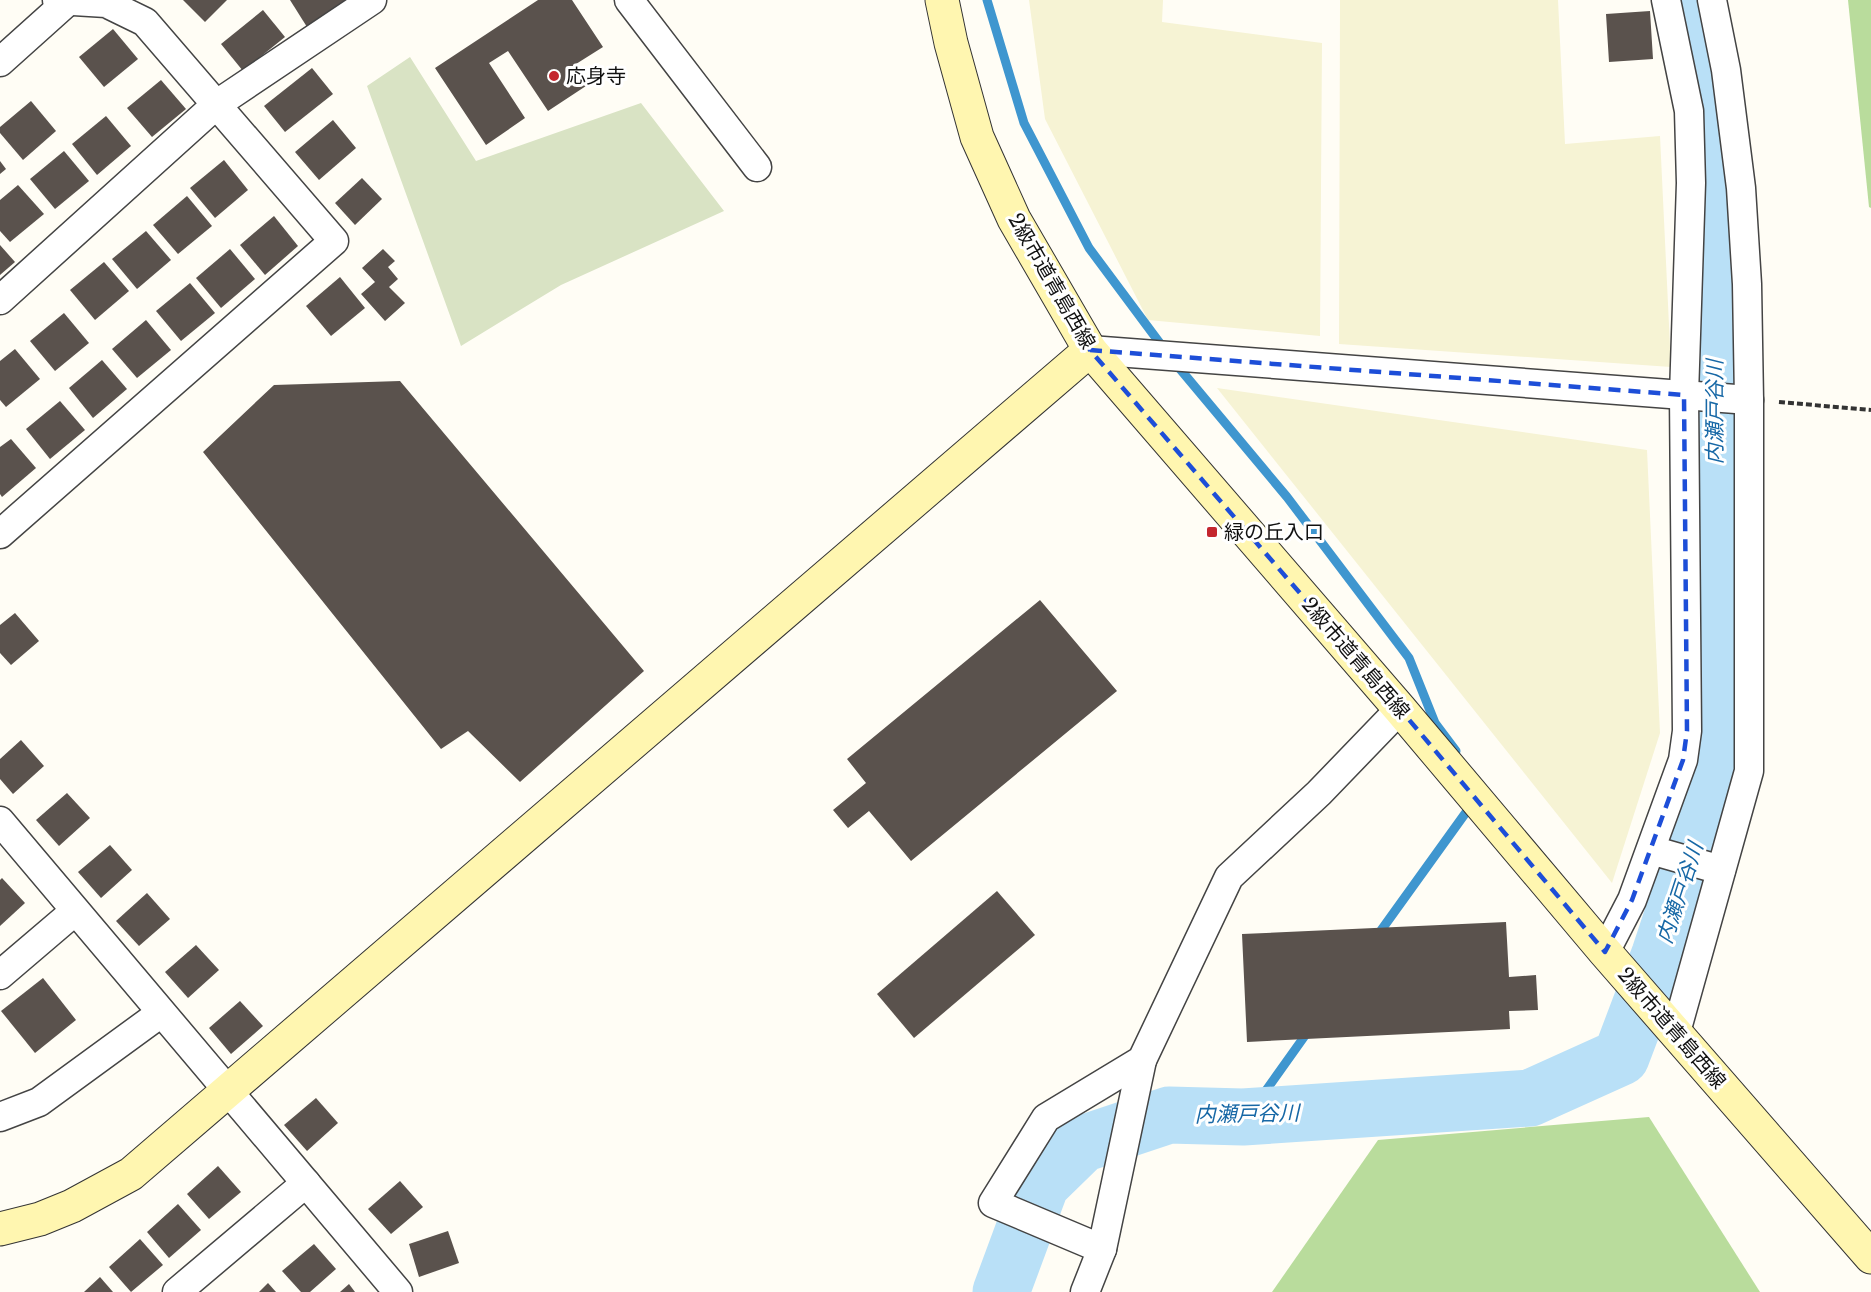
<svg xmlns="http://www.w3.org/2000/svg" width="1871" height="1292" font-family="'Libre Baskerville','Noto Sans JP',serif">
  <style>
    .farmland { fill: #f6f3d4 }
    .forest { fill: #b9dc9c }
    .cemetery { fill: #d9e3c4 }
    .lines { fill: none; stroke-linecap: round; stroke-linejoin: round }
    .stream { stroke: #3f96cf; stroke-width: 9 }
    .river { stroke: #b9e0f7; stroke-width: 57 }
    .building { fill: #5a524d }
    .street-casing { stroke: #444; stroke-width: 31 }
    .secondary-casing { stroke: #333; stroke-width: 35 }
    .path { stroke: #333; stroke-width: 4; stroke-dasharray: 6 3; stroke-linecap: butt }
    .street { stroke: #fff; stroke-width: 28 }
    .secondary { stroke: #fff6b0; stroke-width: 33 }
    .marked { fill: none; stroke: #1d4ed8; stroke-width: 4.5; stroke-dasharray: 12 8; stroke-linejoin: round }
    .poi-dot { fill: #c4262e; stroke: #fff; stroke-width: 2 }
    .labels { text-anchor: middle; stroke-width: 6; stroke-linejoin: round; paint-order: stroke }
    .poi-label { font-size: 20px; fill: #111; stroke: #fff; text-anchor: start }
    .street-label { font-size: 20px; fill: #111; stroke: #fff }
    .water-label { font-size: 21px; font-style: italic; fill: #1768a6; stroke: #fff }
  </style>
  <rect width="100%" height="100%" fill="#fffdf5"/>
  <g class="farmland">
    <path d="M1029,0H1163L1162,22L1322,43L1320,336L1148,320L1045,119Z"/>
    <path d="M1340,0H1558L1565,144L1660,136L1671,367L1339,344Z"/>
    <path d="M1217,388L1647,450L1660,733L1612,883Z"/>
  </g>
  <g class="forest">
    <path d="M1848,0H1871V208L1869,207Z"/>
    <path d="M1649,1117L1760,1292H1272L1378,1140Z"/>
  </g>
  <path class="cemetery" d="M410,57L476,161L641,103L724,211L561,285L461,346L367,86Z"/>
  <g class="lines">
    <g class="stream">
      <path d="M987,0L1024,123L1089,248L1165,350"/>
      <path d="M1175,363L1287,497L1409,658L1435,723L1456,751"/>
      <path d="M1377,936L1472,804"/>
      <path d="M1243,1117L1257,1103L1309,1030"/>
    </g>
    <path class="river" d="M1001,1292L1041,1184L1082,1144L1169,1115L1243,1117L1530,1098L1621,1057L1660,954L1714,791L1715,106L1693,0"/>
  </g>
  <g class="building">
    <path d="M183,0H227L205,22Z"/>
    <path d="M290,0H351L307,27Z"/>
    <path d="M538,0H572L603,47L576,64L589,84L548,111L508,51L489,63L525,118L486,145L435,68Z"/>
    <path d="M263,10L285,37L243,71L221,44Z"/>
    <path d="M1650,11L1653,59L1609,62L1606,14Z"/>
    <path d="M113,29L138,59L104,87L79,57Z"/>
    <path d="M312,68L333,94L285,132L264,106Z"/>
    <path d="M161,80L186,109L152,137L127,108Z"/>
    <path d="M31,101L56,131L23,160L0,133V127Z"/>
    <path d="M106,116L131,146L97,175L72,144Z"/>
    <path d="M333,120L356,148L319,180L295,152Z"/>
    <path d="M64,151L89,181L55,209L30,179Z"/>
    <path d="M224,160L248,190L215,218L190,188Z"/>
    <path d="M0,161L6,169L0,174Z"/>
    <path d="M362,178L382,199L355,225L335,203Z"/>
    <path d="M18,185L44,214L10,242L0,231V200Z"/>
    <path d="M187,196L212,226L178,254L153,225Z"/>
    <path d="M274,216L298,246L265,275L240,245Z"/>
    <path d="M146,231L171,260L137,289L112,259Z"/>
    <path d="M0,245L15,262L0,275Z"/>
    <path d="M230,249L255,279L221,308L196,278Z"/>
    <path d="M383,249L395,261L388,267L398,279L389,287L405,303L385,321L361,294L375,282L362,268Z"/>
    <path d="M104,262L129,291L95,320L70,290Z"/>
    <path d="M340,277L365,308L331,336L306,306Z"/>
    <path d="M190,283L215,313L181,341L156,311Z"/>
    <path d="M64,313L89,343L55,371L30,341Z"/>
    <path d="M146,320L171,350L137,378L112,349Z"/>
    <path d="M15,349L40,379L6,407L0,400V361Z"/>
    <path d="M102,360L127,389L93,418L69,388Z"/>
    <path d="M400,381L644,671L520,782L468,731L441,749L203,452L274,385Z"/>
    <path d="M60,401L85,430L50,459L26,429Z"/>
    <path d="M11,439L36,468L2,497L0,494V447Z"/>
    <path d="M1040,600L1117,691L911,861L869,811L848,828L833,810L866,783L847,759Z"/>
    <path d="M15,613L39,641L11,665L0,653V625Z"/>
    <path d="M21,740L44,766L13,794L0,779V759Z"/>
    <path d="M67,793L90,818L59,846L36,820Z"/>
    <path d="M110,845L132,870L101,898L78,872Z"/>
    <path d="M2,878L25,903L0,926V880Z"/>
    <path d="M997,891L1035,935L914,1038L877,994Z"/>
    <path d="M147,893L170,919L139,946L116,921Z"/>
    <path d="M1506,922L1509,977L1536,975L1538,1010L1509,1011L1510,1029L1247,1042L1242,934Z"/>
    <path d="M196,945L219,970L188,998L165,972Z"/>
    <path d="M43,978L76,1020L35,1053L1,1011Z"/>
    <path d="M240,1001L263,1026L231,1054L209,1028Z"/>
    <path d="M316,1098L338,1123L307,1151L284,1125Z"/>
    <path d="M218,1166L241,1192L209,1219L187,1194Z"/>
    <path d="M400,1181L423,1207L391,1234L368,1209Z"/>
    <path d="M178,1204L201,1230L169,1258L147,1232Z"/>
    <path d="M448,1231L459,1263L419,1277L409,1244Z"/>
    <path d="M140,1239L163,1265L131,1292L109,1267Z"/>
    <path d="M314,1244L336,1269L310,1292H301L282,1271Z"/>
    <path d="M100,1277L113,1292H84Z"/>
    <path d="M268,1283L276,1292H259Z"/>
    <path d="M349,1284L355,1292H340Z"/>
  </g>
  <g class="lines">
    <defs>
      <g id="street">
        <path d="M629,0L757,167"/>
        <path d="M0,62L68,1"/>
        <path d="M0,300L217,104L372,0"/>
        <path d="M1090,350L1749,400"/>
        <path d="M0,534L334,241L145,22L106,3L57,0"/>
        <path d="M0,821L398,1292"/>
        <path d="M1651,850L1721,870"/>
        <path d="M1605,952L1632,900L1683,760L1687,731L1684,395L1691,183L1689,111L1666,0"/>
        <path d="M0,975L75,911"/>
        <path d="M1676,1032L1749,771V400L1747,284L1741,188L1726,70L1712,0"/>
        <path d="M0,1117L39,1102L161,1013"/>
        <path d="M1102,1249L993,1203L1046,1118L1142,1060L1229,877L1319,793L1400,709"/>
        <path d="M177,1292L306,1183"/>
        <path d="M1085,1292L1102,1249L1142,1060"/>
      </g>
      <g id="secondary">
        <path d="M942,0L951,43L977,137L1014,219L1090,350L1400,709L1605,952L1871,1257"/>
        <path d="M0,1229L40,1219L72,1206L131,1174L1090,350"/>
      </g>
    </defs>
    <use href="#street" class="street-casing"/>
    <use href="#secondary" class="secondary-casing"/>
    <path class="path" d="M1779,402L1871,410"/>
    <use href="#street" class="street"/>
    <use href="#secondary" class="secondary"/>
  </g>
  <path class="marked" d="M1090,350L1684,395L1687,731L1683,760L1632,900L1605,952L1400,709Z"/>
  <g class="poi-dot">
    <circle cx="554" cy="76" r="6"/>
    <rect x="1206" y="526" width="12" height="12" rx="3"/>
  </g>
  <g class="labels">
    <g class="poi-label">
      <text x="566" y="83">応身寺</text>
      <text x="1224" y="539">緑の丘入口</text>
    </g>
    <g class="street-label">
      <text transform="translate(1052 281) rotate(60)" y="7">2級市道青島西線</text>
      <text transform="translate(1356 658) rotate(49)" y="7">2級市道青島西線</text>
      <text transform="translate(1672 1028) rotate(49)" y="7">2級市道青島西線</text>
    </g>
    <g class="water-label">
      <text transform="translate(1715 412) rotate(-90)" y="7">内瀬戸谷川</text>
      <text transform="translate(1680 893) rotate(-72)" y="7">内瀬戸谷川</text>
      <text transform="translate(1247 1114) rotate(-1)" y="7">内瀬戸谷川</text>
    </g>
  </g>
</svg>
